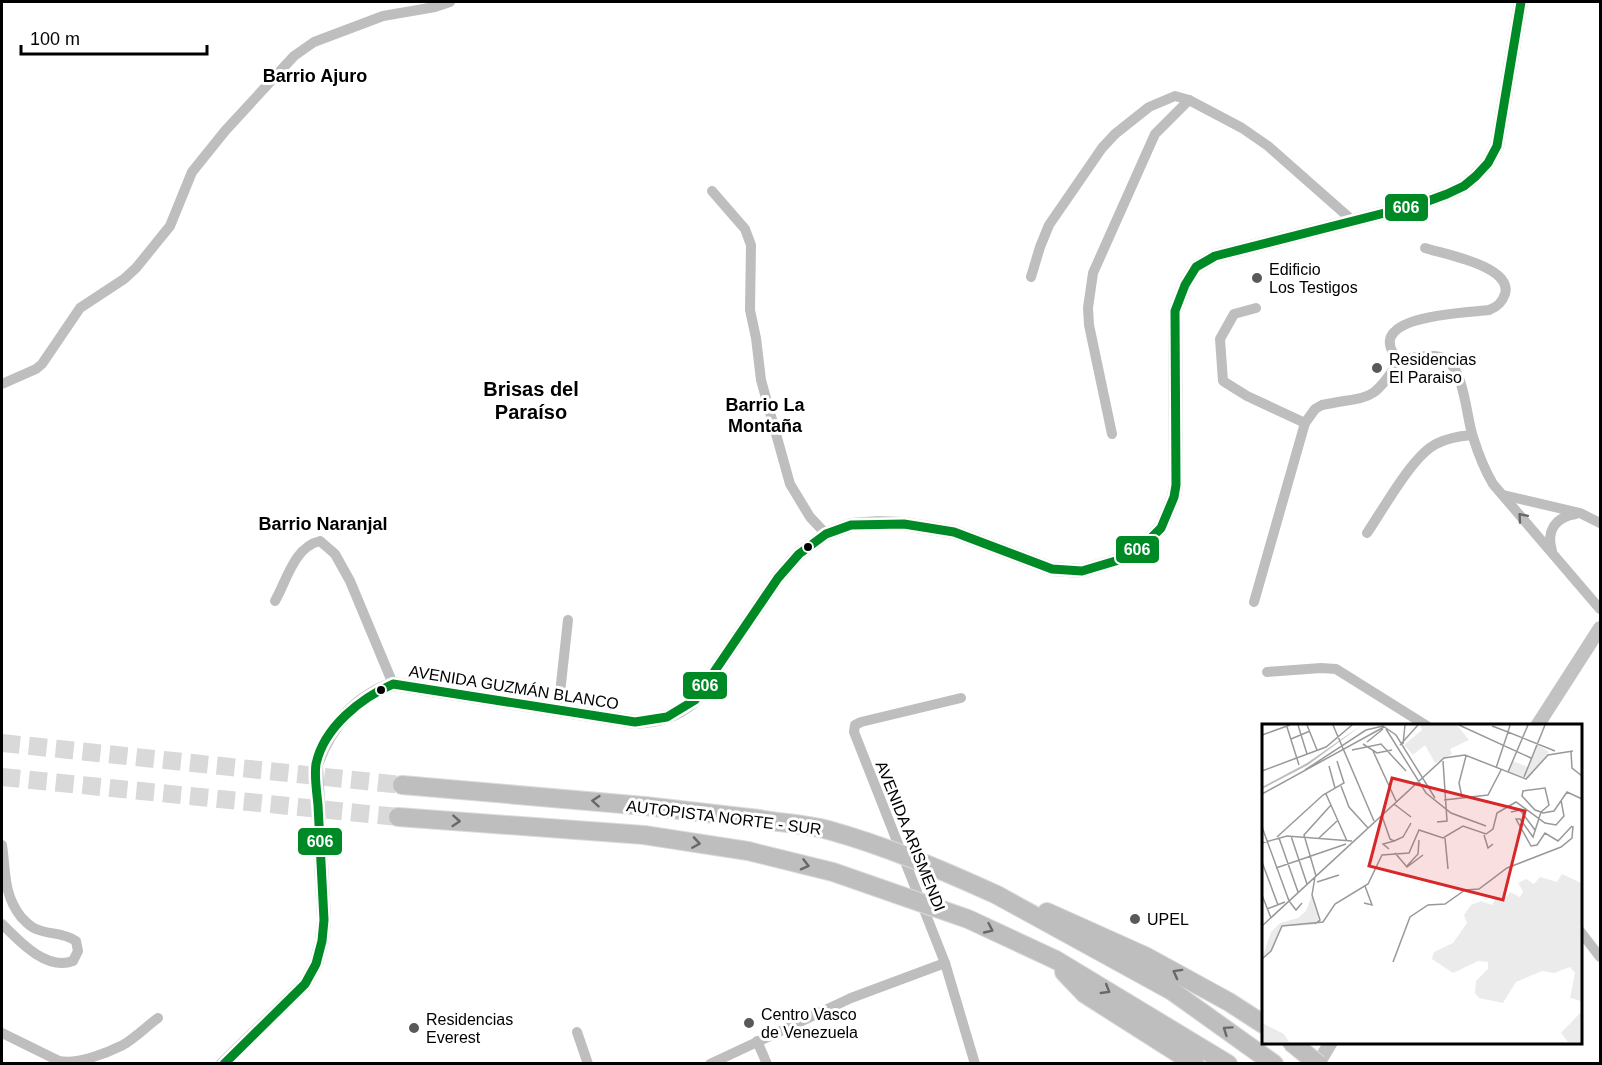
<svg xmlns="http://www.w3.org/2000/svg" width="1602" height="1065" font-family="Arial,sans-serif">
  <style>
    .lines { fill: none; stroke-linecap: round; stroke-linejoin: round }
    .highway-tunnel { stroke: #d9d9d9; stroke-width: 18; stroke-dasharray: 18 9; stroke-linecap: butt }
    .highway-casing { stroke: #dbdbdb; stroke-width: 20 }
    .street { stroke: #bebebe; stroke-width: 10 }
    .secondary { stroke: #c2c2c2; stroke-width: 14 }
    .highway { stroke: #bebebe; stroke-width: 18 }
    .highway-bridge-casing { stroke: #dbdbdb; stroke-width: 20; stroke-linecap: butt }
    .highway-bridge { stroke: #bebebe; stroke-width: 18 }
    .bus-1-casing { stroke: #fff; stroke-width: 14 }
    .bus-1 { stroke: #008a26; stroke-width: 9 }
    .oneway { stroke: #686868 }
    .poi-dot { fill: #595959; stroke: #fff; stroke-width: 2 }
    .bus-dot { fill: #000; stroke: #fff; stroke-width: 2 }
    .labels { text-anchor: middle; stroke-width: 6; stroke-linejoin: round; paint-order: stroke }
    .poi-label { font-size: 16px; fill: #000; stroke: #fff; text-anchor: start }
    .street-label { font-size: 16px; fill: #000; stroke: #fff }
    .neighbourhood-label { font-size: 18px; font-weight: bold; fill: #000; stroke: #fff }
    .quarter-label { font-size: 20px; font-weight: bold; fill: #000; stroke: #fff }
    .inset-road { fill: none; stroke: #999; stroke-width: 1.5 }
    .view { fill: #d62828; fill-opacity: 0.15; stroke: #d62828; stroke-width: 3 }
    .inset-edge { fill: none; stroke: #000; stroke-width: 3 }
    .line-badge { stroke: #fff; stroke-width: 2 }
    .badge-label { font-size: 16px; text-anchor: middle; font-weight: bold; fill: #fff }
  </style>
  <rect width="100%" height="100%" fill="#fff"/>
  <g class="lines">
    <g class="highway-tunnel">
      <path d="M2,743L402,785"/>
      <path d="M2,777L398,817"/>
    </g>
    <defs>
      <g id="highway">
        <path d="M402,785L645,806L759,819"/>
        <path d="M398,817L644,835L748,851"/>
        <path d="M997,895L1172,991L1274,1064"/>
        <path d="M1047,912L1145,956L1229,1002L1263,1024"/>
        <path d="M1056,960L1228,1064"/>
        <path d="M1064,972L1085,994L1195,1064"/>
      </g>
    </defs>
    <use href="#highway" class="highway-casing"/>
    <g class="street">
      <path d="M712,191L745,229L751,245L750,310L756,338L761,380L790,484L810,517L826,534"/>
      <path d="M1425,248C1443,254 1513,266 1505,294C1502,303 1497,307 1489,310C1465,313 1358,315 1399,361C1411,358 1433,352 1445,359C1465,370 1466,417 1473,437C1478,453 1484,469 1493,484L1600,609"/>
      <path d="M1031,277L1040,247L1049,225L1102,148L1115,134L1149,107L1175,96L1189,100L1242,128L1268,146L1353,221"/>
      <path d="M1256,308L1234,314L1220,339L1223,381L1247,396L1305,423"/>
      <path d="M2,384L36,369L42,364L80,308L124,279L136,268L170,226L192,172L225,131L294,56L314,42L383,16L435,7L450,2"/>
      <path d="M1112,434L1089,325L1088,308L1093,273L1155,134L1189,100"/>
      <path d="M1503,495L1580,513L1600,523"/>
      <path d="M1367,533C1383,510 1412,456 1436,444C1447,438 1460,436 1472,435"/>
      <path d="M1552,551C1546,531 1555,517 1576,514"/>
      <path d="M275,601C287,580 294,547 320,541L335,554L350,581L393,684"/>
      <path d="M1254,602L1305,423L1315,409L1322,405C1369,395 1371,405 1399,361"/>
      <path d="M1267,672L1321,668L1336,669L1427,726"/>
      <path d="M961,698L861,722L855,725L854,732L945,963L975,1064"/>
      <path d="M558,711L568,620"/>
      <path d="M2,845C6,872 3,894 21,917C25,921 30,927 36,929C50,935 63,932 76,941L78,951L73,961C46,971 19,941 2,924"/>
      <path d="M1580,931L1600,957"/>
      <path d="M577,1032L588,1064"/>
      <path d="M2,1033L59,1061C77,1065 107,1053 123,1045C135,1038 147,1026 158,1018"/>
      <path d="M757,1041L767,1064"/>
      <path d="M710,1064L851,998L945,963"/>
    </g>
    <g class="secondary">
      <path d="M1537,726L1600,628"/>
      <path d="M223,1064L305,984L316,964L322,941L324,920L316,765C329,727 355,698 393,684L635,722C661,720 674,717 695,700L778,578L799,554L826,534L851,525L878,523L904,524L954,532L1052,569L1082,571L1119,560L1142,547L1161,528L1174,497L1176,485L1175,311L1185,285L1196,267L1215,256L1420,204L1447,194L1464,186L1476,176L1488,163L1497,146L1521,2"/>
      <path d="M1318,1064L1331,1042"/>
    </g>
    <use href="#highway" class="highway"/>
    <defs>
      <g id="highway-bridge">
        <path d="M759,819C781,823 806,824 828,830C886,846 942,870 997,895"/>
        <path d="M748,851L833,872L968,919L1056,960"/>
        <path d="M1291,1042L1318,1064"/>
      </g>
    </defs>
    <use href="#highway-bridge" class="highway-bridge-casing"/>
    <use href="#highway-bridge" class="highway-bridge"/>
    <defs>
      <path id="bus-1" d="M224,1064L305,984L316,964L322,941L324,920C322,882 320,844 318,805C317,793 314,776 316,764C324,727 361,698 393,684L635,722L667,717L695,700L778,578L799,554L826,534L851,525L904,524L954,532L1052,569L1082,571L1119,560L1142,547L1161,528L1174,497L1176,485L1175,311L1185,285L1196,267L1215,256L1420,204L1447,194L1464,186L1476,176L1488,163L1497,146L1521,2"/>
    </defs>
    <use href="#bus-1" class="bus-1-casing"/>
    <use href="#bus-1" class="bus-1"/>
  </g>
  <defs><path id="oneway-chevron" d="M-2-3.5L2.5 0L-2 3.5" fill="none" stroke-width="1.6" stroke-linecap="round" stroke-linejoin="round" transform="scale(1.5)"/></defs>
  <g class="oneway">
    <use href="#oneway-chevron" transform="translate(1522 517) rotate(-131)"/>
    <use href="#oneway-chevron" transform="translate(596 801) rotate(-175)"/>
    <use href="#oneway-chevron" transform="translate(456 821) rotate(4)"/>
    <use href="#oneway-chevron" transform="translate(696 843) rotate(9)"/>
    <use href="#oneway-chevron" transform="translate(805 865) rotate(14)"/>
    <use href="#oneway-chevron" transform="translate(989 929) rotate(25)"/>
    <use href="#oneway-chevron" transform="translate(1177 973) rotate(-151)"/>
    <use href="#oneway-chevron" transform="translate(1106 990) rotate(31)"/>
    <use href="#oneway-chevron" transform="translate(1227 1030) rotate(-145)"/>
  </g>
  <g class="poi-dot">
    <circle cx="1257" cy="278" r="6"/>
    <circle cx="1377" cy="368" r="6"/>
    <circle cx="1135" cy="919" r="6"/>
    <circle cx="749" cy="1023" r="6"/>
    <circle cx="414" cy="1028" r="6"/>
  </g>
  <g class="bus-dot">
    <circle cx="808" cy="547" r="5"/>
    <circle cx="381" cy="690" r="5"/>
  </g>
  <g class="labels">
    <g class="poi-label">
      <text x="1269" y="275">Edificio<tspan x="1269" dy="18">Los Testigos</tspan></text>
      <text x="1389" y="365">Residencias<tspan x="1389" dy="18">El Paraiso</tspan></text>
      <text x="1147" y="925">UPEL</text>
      <text x="761" y="1020">Centro Vasco<tspan x="761" dy="18">de Venezuela</tspan></text>
      <text x="426" y="1025">Residencias<tspan x="426" dy="18">Everest</tspan></text>
    </g>
    <g class="street-label">
      <text transform="translate(514 687) rotate(9)" y="6">AVENIDA GUZMÁN BLANCO</text>
      <text transform="translate(724 817) rotate(7)" y="6">AUTOPISTA NORTE - SUR</text>
      <text transform="translate(911 836) rotate(68)" y="6">AVENIDA ARISMENDI</text>
    </g>
    <g class="neighbourhood-label">
      <text x="315" y="82">Barrio Ajuro</text>
      <text x="765" y="411">Barrio La<tspan x="765" dy="21">Montaña</tspan></text>
      <text x="323" y="530">Barrio Naranjal</text>
    </g>
    <g class="quarter-label">
      <text x="531" y="396">Brisas del<tspan x="531" dy="23">Paraíso</tspan></text>
    </g>
  </g>
  <g transform="translate(1262 724)">
    <rect width="320" height="320" fill="#fff"/>
    <path d="M158,1H195L207,16L188,25L190,30L173,39L163,21L151,31L142,21L160,6ZM275,20L287,28L267,54L246,48L251,37L266,43ZM300,150L319,159V277L308,274L313,249L308,243L292,249L280,247L254,258L241,279L217,274L213,269L214,257L226,245V238L216,237L191,249L170,235L172,228L191,219L205,199L202,191L209,181L219,177L230,181L234,174L242,175L248,168L258,173L261,167L256,159L264,155L272,160L278,153L295,158ZM50,171L57,197L51,201L20,202L11,224L0,235L9,208L18,199L36,194L44,187ZM319,288V318H306L299,309ZM0,299L22,310L27,318H0Z" fill="#ebebeb"/>
    <path d="M100,1L46,41L0,65V63L45,39Z" fill="#bdbdbd"/>
    <path class="inset-road" d="M36,1L45,30M45,1L55,26M71,1L112,97M197,1L269,34M230,2L246,8L248,1M25,3L37,41M124,5L164,69L189,89L224,102M0,11L28,1M29,15L48,7M105,18L121,5M101,20L115,29L130,26M141,20L143,1M138,21L156,1M90,26L119,20L144,47M111,27L134,77M309,28L310,44L320,52M67,42L73,64M234,44L246,8L293,27M43,46L104,6L121,2L134,11L173,74M0,47L64,23L90,1M246,48L266,1M262,53L283,1M79,62L87,83L106,104M0,70L122,3M64,70L85,117M200,73L197,59L204,32M182,76L226,71L239,46M132,80L149,93M249,88L258,86L273,106M279,88L271,113L258,95H254L269,122L275,121L283,109L296,117L310,102M279,88L287,81L283,64L261,67L260,72L273,86L279,88L281,89L292,87L305,68L320,75M120,92L128,115L132,117L121,120L127,125M175,98L185,97L181,37M0,103L27,177L34,186L40,179M222,111L226,124L231,120M29,112L45,160M15,113L61,71L82,59L75,37M17,114L36,168M57,114L75,97M183,114L186,145M132,117L141,113L149,99M0,119L25,112L90,117M133,129L145,143L161,131M0,138L16,181M145,142L156,130L157,116M14,144L84,120M54,152L42,111L69,81M53,153L50,171L58,196L53,200M55,158L77,151M0,171L9,194M102,179L110,181L103,162M5,185L23,178M0,202L182,34L203,31L264,55L286,31L311,27M0,235L9,227L20,202L61,198L73,180L106,160L120,131L147,129L157,106L181,114L201,102L224,110L231,105L235,89L254,78L283,99L294,101L302,92L299,76M131,238L148,193L166,181L183,180L203,166L217,165L245,144L299,123L310,114L311,102"/>
    <path class="view" d="M130,54L263,87L241,176L107,142Z"/>
    <rect width="320" height="320" class="inset-edge"/>
  </g>
  <g class="line-badge">
    <rect x="1384" y="193" width="45" height="29" rx="6" fill="#008a26"/>
    <rect x="1115" y="535" width="45" height="29" rx="6" fill="#008a26"/>
    <rect x="682" y="671" width="46" height="29" rx="6" fill="#008a26"/>
    <rect x="297" y="827" width="46" height="29" rx="6" fill="#008a26"/>
  </g>
  <g class="badge-label">
    <text x="1406" y="213">606</text>
    <text x="1137" y="555">606</text>
    <text x="705" y="691">606</text>
    <text x="320" y="847">606</text>
  </g>
  <rect width="1602" height="1065" fill="none" stroke="#000000" stroke-width="6"/>
  <path d="M21 45v9h186v-9" fill="none" stroke="#000000" stroke-width="3"/>
  <text x="30" y="45" font-size="18" fill="#000000" stroke="#ffffff" stroke-width="4.5" paint-order="stroke">100 m</text>
</svg>
